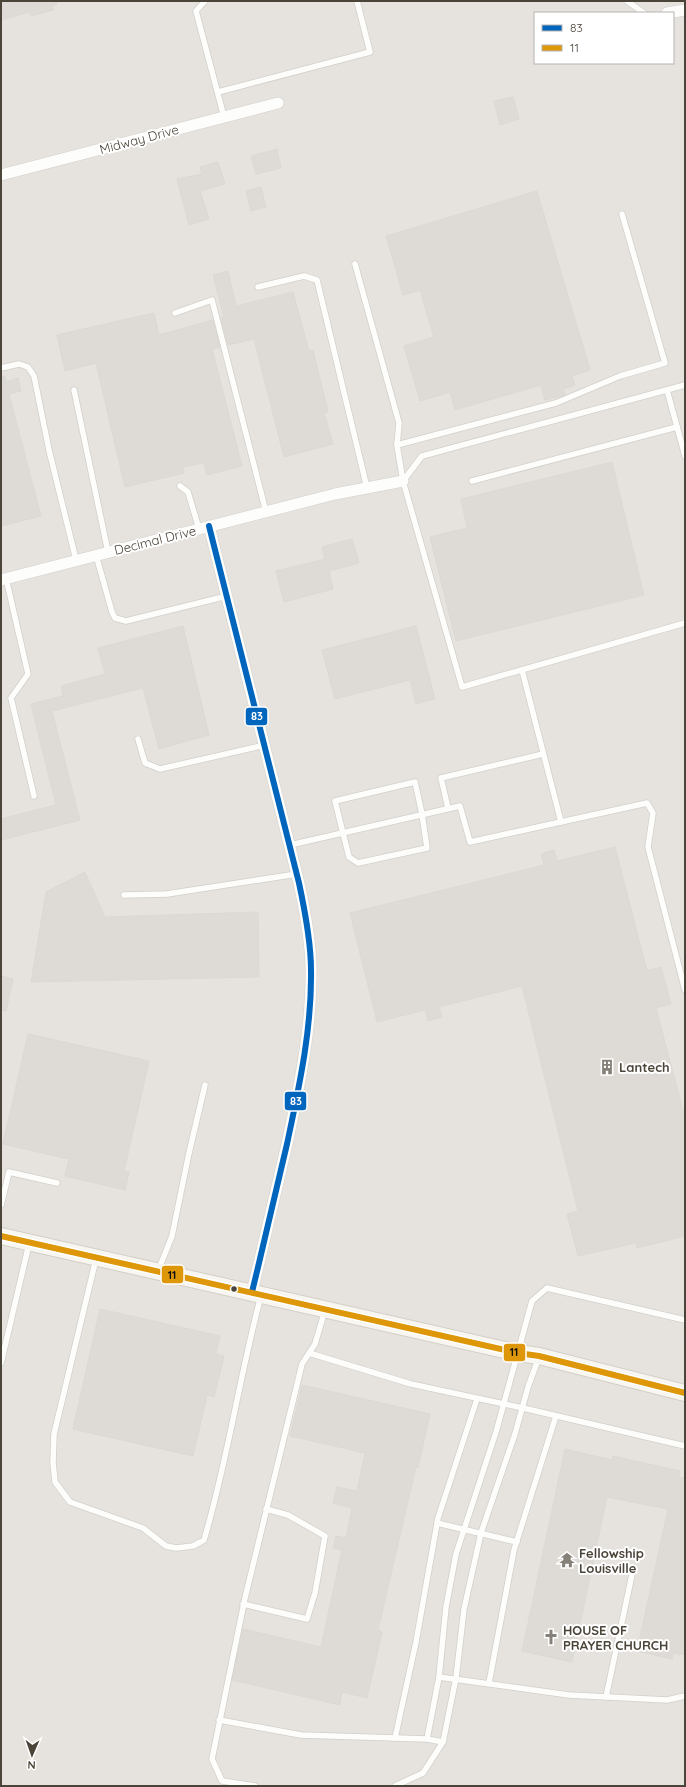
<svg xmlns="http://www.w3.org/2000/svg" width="686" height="1787" font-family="Quicksand,sans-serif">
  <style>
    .industrial { fill: #e6e2de; fill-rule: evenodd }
    .parking { fill: #e6e3df; fill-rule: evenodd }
    .building { fill: #dedbd6; stroke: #dcd9d4 }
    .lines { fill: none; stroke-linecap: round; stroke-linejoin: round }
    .lane-casing { stroke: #d2d0cb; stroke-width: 7 }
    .street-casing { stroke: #d2d0cb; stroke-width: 12 }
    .secondary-casing { stroke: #d3cfc5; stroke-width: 18 }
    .lane { stroke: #fdfdfc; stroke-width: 5.5 }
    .street { stroke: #fdfdfc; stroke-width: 11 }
    .secondary { stroke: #f7f6f1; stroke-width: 16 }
    .bus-1-casing { stroke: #fff; stroke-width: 9 }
    .bus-2-casing { stroke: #fff; stroke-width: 9 }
    .bus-1 { stroke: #0065bd; stroke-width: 6 }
    .bus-2 { stroke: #dd9709; stroke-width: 6 }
    .bus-dot { fill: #4b4439; stroke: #fff; stroke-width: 1.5 }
    .labels { text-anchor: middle; stroke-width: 4; stroke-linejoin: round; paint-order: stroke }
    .street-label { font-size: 13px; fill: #4b4439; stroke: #fff }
    .poi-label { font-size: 13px; font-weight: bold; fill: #4b4439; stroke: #fff; text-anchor: start }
    .line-badge { stroke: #fff; stroke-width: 1.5 }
    .badge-label { font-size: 11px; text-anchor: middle; font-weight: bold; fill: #fff }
    .pale-badge-label { font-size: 11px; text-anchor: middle; font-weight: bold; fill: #111 }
  </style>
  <rect width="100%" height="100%" fill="#f4f2ee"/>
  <path class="industrial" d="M1,1H685V1786H1ZM535,13H673V63H535Z"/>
  <g class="parking">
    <path d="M547,731L552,754L535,759L534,761L536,771L456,793L452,781L436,784L428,758Z"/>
    <path d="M418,761L442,862L367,880L363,871H356L348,867L343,861L324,784ZM411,822L416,824L419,827L421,839L416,842L413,840L411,831L356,844L359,855V857H356L352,842L353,837Z"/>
    <path d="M623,792L631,829L555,848L544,811Z"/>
    <path d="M685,811V1001L642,826Z"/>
    <path d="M562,1270L598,1278L596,1291L661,1306L664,1303L665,1295L685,1299V1338L554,1308Z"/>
  </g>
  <g class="building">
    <path d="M1,1H57V4L52,6L54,10L31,16L29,12L1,20Z"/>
    <path d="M513,97L519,119L500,125L494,101Z"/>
    <path d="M277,149L281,168L256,174L251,156Z"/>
    <path d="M218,162L225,184L200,191L209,219L189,225L177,179L202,174L200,167Z"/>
    <path d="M261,187L266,207L251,211L246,191Z"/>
    <path d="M537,191L590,370L572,376L575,385L563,389L565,395L545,400L541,385L455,410L450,392L420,401L404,346L434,337L420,290L403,295L386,236Z"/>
    <path d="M228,271L236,306L293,292L309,351L313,350L328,412L324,413L333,444L284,457L254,339L228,345L221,318L224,317L213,275Z"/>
    <path d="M154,313L159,335L213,320L220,347L212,349L242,466L207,475L204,463L183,467L184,473L125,487L96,363L65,371L57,335Z"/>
    <path d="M5,376L6,382L18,378L21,391L9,394L41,516L1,526V377Z"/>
    <path d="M612,462L644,595L456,641L430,537L467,528L461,499Z"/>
    <path d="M352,539L359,563L329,571L333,589L284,602L276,571L325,559L322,547Z"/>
    <path d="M183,626L209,735L159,749L143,688L52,711L80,820L1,840V819L56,805L31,704L63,696L61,686L105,674L98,648Z"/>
    <path d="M416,626L435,699L416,704L410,680L335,699L322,650Z"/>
    <path d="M615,847L647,971L661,967L671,1004L656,1008L685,1118V1236L637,1248L636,1243L578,1256L567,1214L578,1211L522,986L439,1007L442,1017L428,1021L425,1010L377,1022L350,913L544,865L541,854L554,850L557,861Z"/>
    <path d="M85,872L105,917L258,912L259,977L31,982L46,892Z"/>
    <path d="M1,976L13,979L6,1011L1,1010Z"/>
    <path d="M28,1034L149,1061L124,1171L129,1172L125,1190L65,1176L69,1159L3,1144Z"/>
    <path d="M100,1309L220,1336L216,1354L224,1356L214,1397L207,1395L193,1456L73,1429Z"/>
    <path d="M302,1385L430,1414L418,1468L416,1467L378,1630L382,1632L367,1698L342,1692L340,1705L232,1680L243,1629L321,1647L342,1550L333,1548L336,1536L346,1538L352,1508L333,1503L337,1487L357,1491L365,1453L290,1436Z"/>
    <path d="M565,1449L612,1460L613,1456L680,1471L678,1477L685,1478V1655L673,1653L672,1659L637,1651L668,1509L607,1497L572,1662L522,1651Z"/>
  </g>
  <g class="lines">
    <defs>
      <g id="lane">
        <path d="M205,1L196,11L224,117"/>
        <path d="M627,1L644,13"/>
        <path d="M218,92L370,52L357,1"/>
        <path d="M355,264L399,423L397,445L403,481L462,687L685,623"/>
        <path d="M258,287L304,276L317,280L367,488"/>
        <path d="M175,313L212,300L266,512"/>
        <path d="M1,368L19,364L28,367L34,376L49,450L76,560"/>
        <path d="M74,390L108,552"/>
        <path d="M667,390L685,456"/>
        <path d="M397,445L556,403L620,376L665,363L622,214"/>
        <path d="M403,481L422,456L685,385"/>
        <path d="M472,481L677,427"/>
        <path d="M180,486L188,492L199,529"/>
        <path d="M96,555L112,612L115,618L126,621L227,596"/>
        <path d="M6,578L28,674L11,698L34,796"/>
        <path d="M522,670L561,822"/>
        <path d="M138,739L145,763L160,769L265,745"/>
        <path d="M415,782L422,814L427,848L358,863L349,857L335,801Z"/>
        <path d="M448,808L441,778L543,754"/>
        <path d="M290,845L460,806L470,842L647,803L653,813L648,847L685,990"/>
        <path d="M124,895L167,894L297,874"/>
        <path d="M1,1205L9,1172L57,1183"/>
        <path d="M96,1259L54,1434L53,1463L55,1482L70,1502L143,1528L166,1546L176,1548L193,1546L204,1540C228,1460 239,1377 261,1296"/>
        <path d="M158,1271L172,1236L189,1153L205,1085"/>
        <path d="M309,1353L411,1384L523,1408L685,1446"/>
        <path d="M1,1363L29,1244"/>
        <path d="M437,1523L517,1542"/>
        <path d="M243,1604L307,1619L315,1593L325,1536L288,1515L266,1509"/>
        <path d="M439,1677L569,1695L667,1700L685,1696"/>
        <path d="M489,1683L514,1550L556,1416"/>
        <path d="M606,1697L633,1570"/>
        <path d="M219,1720L301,1735L427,1739L443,1742"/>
        <path d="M395,1738L416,1642L438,1518L477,1399"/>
        <path d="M427,1739L439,1677L446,1607L456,1554L496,1432L532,1301L547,1288L685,1320"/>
        <path d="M255,1786L222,1781L212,1759L245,1598L302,1364L315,1344L325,1310"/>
        <path d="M395,1786L423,1773L443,1742L456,1678L464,1609L481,1533L515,1434L528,1387L539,1357"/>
      </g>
      <g id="street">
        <path d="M667,13L685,10"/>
        <path d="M1,175L278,103"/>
        <path d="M209,526L299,883C305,911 311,941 311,970C312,1029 299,1087 287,1144C275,1194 264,1243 252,1292"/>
        <path d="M1,580L335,494L403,481"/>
      </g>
      <path id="secondary" d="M1,1236L518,1353L539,1356L685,1393"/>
    </defs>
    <use href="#lane" class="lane-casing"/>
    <use href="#street" class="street-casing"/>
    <use href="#secondary" class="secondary-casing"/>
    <use href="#lane" class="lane"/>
    <use href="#street" class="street"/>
    <use href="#secondary" class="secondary"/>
    <defs>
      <path id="bus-1" d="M209,526L299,883C305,911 311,941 311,970C312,1029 299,1087 287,1144C275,1194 264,1243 252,1292"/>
      <path id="bus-2" d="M1,1236L518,1353L539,1356L685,1393"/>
    </defs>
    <use href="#bus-1" class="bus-1-casing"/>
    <use href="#bus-2" class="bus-2-casing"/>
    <use href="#bus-1" class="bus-1"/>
    <use href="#bus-2" class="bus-2"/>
  </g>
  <defs>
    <symbol id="building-bare" viewBox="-9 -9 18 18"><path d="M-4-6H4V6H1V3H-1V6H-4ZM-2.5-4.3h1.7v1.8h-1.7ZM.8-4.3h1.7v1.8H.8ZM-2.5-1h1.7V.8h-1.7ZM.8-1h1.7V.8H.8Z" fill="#868178" stroke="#fff" stroke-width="2.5" paint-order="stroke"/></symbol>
    <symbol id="temple-bare" viewBox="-9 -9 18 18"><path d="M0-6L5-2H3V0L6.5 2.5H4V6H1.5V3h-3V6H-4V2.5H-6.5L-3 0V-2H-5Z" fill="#868178" stroke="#fff" stroke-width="2.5" paint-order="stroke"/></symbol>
    <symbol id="church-bare" viewBox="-9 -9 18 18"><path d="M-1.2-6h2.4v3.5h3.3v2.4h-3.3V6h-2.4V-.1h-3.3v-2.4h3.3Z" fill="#868178" stroke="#fff" stroke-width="2.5" paint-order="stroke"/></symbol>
  </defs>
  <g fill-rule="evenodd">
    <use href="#building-bare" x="596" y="1056" width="22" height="22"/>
    <use href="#temple-bare" x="556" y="1549" width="22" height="22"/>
    <use href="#church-bare" x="540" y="1626" width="22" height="22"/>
  </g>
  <circle class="bus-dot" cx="234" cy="1289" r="3.5"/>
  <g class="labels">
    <g class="street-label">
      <text transform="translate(139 139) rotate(-15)" y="5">Midway Drive</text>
      <text transform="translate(155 540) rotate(-14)" y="5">Decimal Drive</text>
    </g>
    <g class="poi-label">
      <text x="619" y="1072">Lantech</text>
      <text x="579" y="1558">Fellowship<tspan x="579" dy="15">Louisville</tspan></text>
      <text x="563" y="1635">HOUSE OF<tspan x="563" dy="15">PRAYER CHURCH</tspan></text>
    </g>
  </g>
  <g class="line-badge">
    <rect x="245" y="707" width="23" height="19" rx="4" fill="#0065bd"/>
    <rect x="284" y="1091" width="23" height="20" rx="4" fill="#0065bd"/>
    <rect x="161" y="1265" width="23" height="19" rx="4" fill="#dd9709"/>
    <rect x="503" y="1343" width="23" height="19" rx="4" fill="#dd9709"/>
  </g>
  <g class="badge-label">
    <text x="257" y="720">83</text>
    <text x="296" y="1105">83</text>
  </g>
  <g class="pale-badge-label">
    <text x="172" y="1279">11</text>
    <text x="514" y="1356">11</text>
  </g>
  <rect width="686" height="1787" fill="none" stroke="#4b4439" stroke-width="4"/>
  <rect x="534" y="12" width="140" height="52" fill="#ffffff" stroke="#b7b4b0"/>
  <rect x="542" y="25" width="20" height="6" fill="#0065bd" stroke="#b7b4b0"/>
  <text x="570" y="32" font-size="12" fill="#4b4439">83</text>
  <rect x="542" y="45" width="20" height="6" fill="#dd9709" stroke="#b7b4b0"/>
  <text x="570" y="52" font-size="12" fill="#4b4439">11</text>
  <g transform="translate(32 1755) rotate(182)" stroke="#ffffff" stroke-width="3" paint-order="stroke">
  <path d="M0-3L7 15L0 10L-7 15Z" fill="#4b4439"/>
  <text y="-6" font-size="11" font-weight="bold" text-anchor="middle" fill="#4b4439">N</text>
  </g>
</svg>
